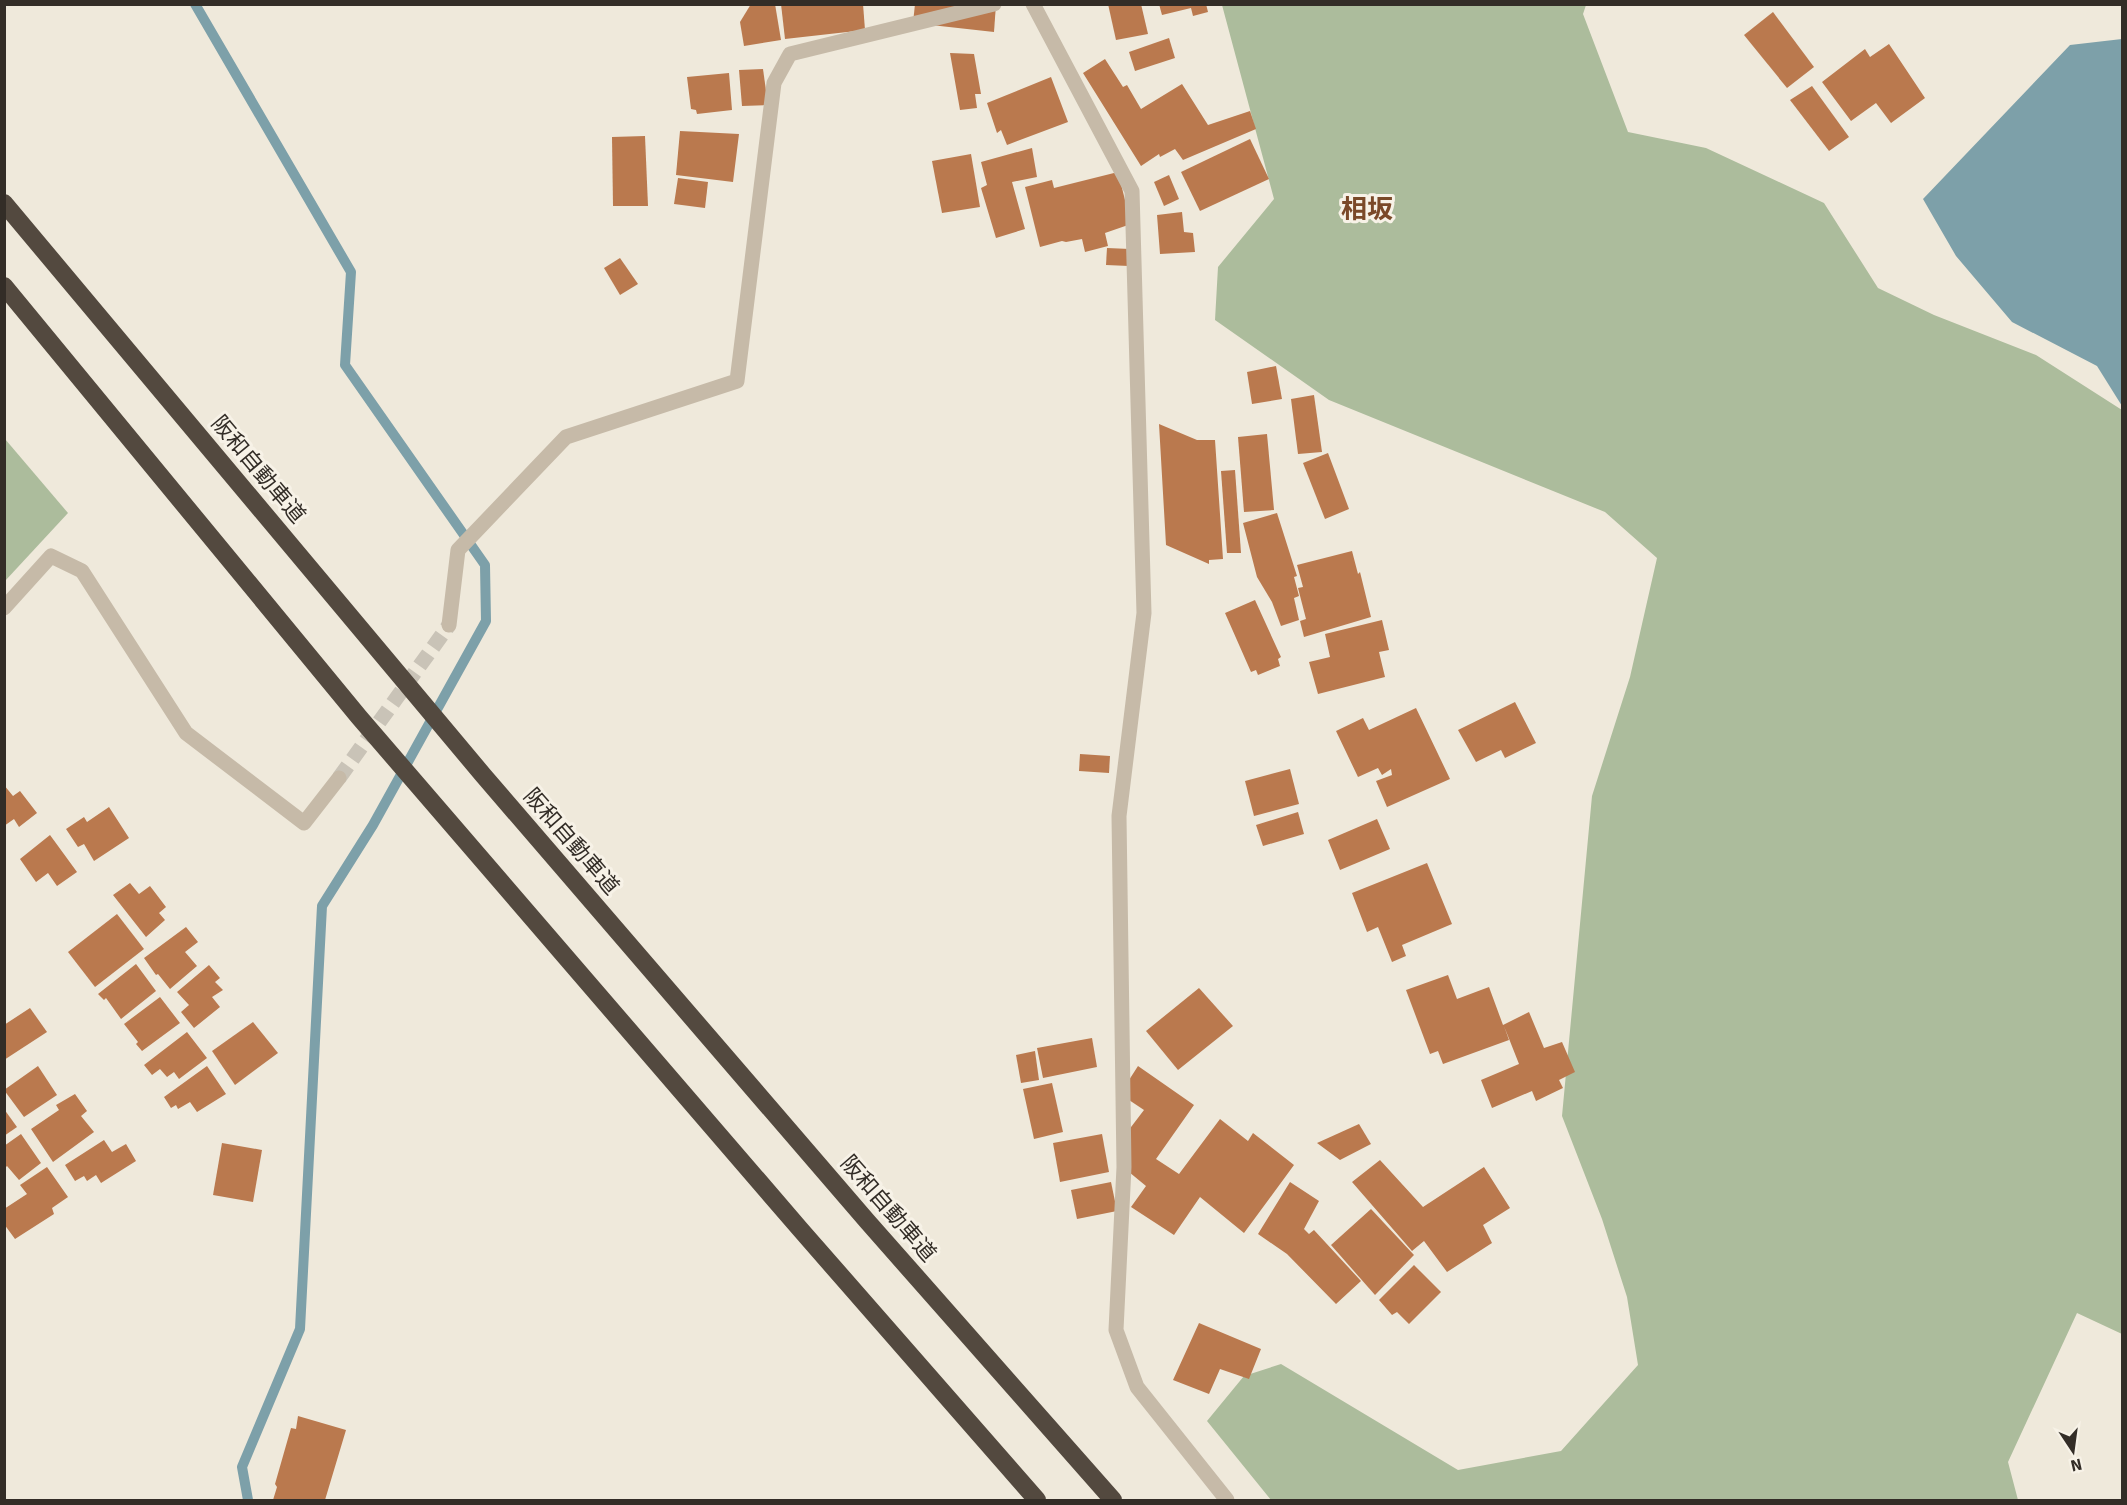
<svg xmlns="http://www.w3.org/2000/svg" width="2127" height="1505" font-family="Signika,'Noto Sans JP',sans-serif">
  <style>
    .green { fill: #acbc9c }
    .water { fill: #7da0a9 }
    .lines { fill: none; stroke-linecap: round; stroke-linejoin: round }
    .stream { stroke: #7da0a9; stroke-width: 10 }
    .building { fill: #ba794e }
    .street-tunnel { stroke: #c9c3b7; stroke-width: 15; stroke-dasharray: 15 8; stroke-linecap: butt }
    .street { stroke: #c6baa8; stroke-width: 15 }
    .highway { stroke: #53493f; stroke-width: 18 }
    .labels { text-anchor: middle; stroke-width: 6; stroke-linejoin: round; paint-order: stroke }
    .street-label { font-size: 22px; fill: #332d27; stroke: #f7f2e7 }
    .quarter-label { font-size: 26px; font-weight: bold; fill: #7a4928; stroke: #f7f2e7 }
  </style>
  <rect width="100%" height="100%" fill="#efe9db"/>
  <g class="green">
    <path d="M1222,5H1586L1583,14L1628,132L1706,148L1824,203L1878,288L1934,315L2036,355L2122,410V1334L2077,1313L2008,1462L2018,1500H1271L1207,1421L1244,1376L1281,1364L1458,1470L1561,1451L1638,1365L1627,1297L1602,1219L1562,1116L1592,796L1630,677L1657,558L1605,512L1329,400L1215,320L1218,267L1274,199Z"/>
    <path d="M5,439L68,513L5,581H4Z"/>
  </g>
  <path class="water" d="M2122,39V406L2097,366L2012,322L1956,256L1923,199L2070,45Z"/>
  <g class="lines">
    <path class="stream" d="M195,4L351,272L345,365L485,565L486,621L373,825L322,906L300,1329L242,1467L248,1500"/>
  </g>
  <g class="building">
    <path d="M751,4H775L781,40L744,46L740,22Z"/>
    <path d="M781,4H863L865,30L785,39Z"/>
    <path d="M915,4H996L994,32L913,23Z"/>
    <path d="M1108,4H1141L1148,34L1116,40Z"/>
    <path d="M1159,4H1206L1208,12L1193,16L1191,8L1162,15Z"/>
    <path d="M1773,12L1814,67L1787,88L1744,35Z"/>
    <path d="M1169,38L1175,58L1135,71L1129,52Z"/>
    <path d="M1889,44L1925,98L1891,123L1876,103L1851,121L1822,82L1865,49L1870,57Z"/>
    <path d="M950,53L974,54L981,94H975L977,108L960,110Z"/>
    <path d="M1105,59L1123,87L1127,85L1141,109L1182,84L1208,125L1250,111L1256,129L1183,160L1175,149L1160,157L1159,154L1141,166L1083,73Z"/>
    <path d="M763,69L768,105L742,106L739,70Z"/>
    <path d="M729,73L732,110L697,114L696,110L691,109L687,77Z"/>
    <path d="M1051,77L1068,122L1007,145L1001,130L997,133L987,103Z"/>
    <path d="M1812,86L1849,137L1829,151L1790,100Z"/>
    <path d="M680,131L739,134L733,182L676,175Z"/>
    <path d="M645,136L648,206H613L612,137Z"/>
    <path d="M1250,139L1269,179L1200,211L1181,172Z"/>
    <path d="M1032,148L1037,177L1012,182L1025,229L996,238L981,188L987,185L981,162Z"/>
    <path d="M971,154L980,207L942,213L932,161Z"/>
    <path d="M1118,172L1131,224L1105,233L1108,246L1085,252L1082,239L1066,242L1062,241L1040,247L1025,187L1052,180L1054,188Z"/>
    <path d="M1169,175L1179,199L1164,206L1154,182Z"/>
    <path d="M678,178L708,182L705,208L674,204Z"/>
    <path d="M1182,212L1184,232L1193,233L1195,252L1160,254L1157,215Z"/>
    <path d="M1107,248L1130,249L1129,266L1106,265Z"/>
    <path d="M620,258L638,284L620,295L604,268Z"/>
    <path d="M1276,366L1282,399L1252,404L1247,372Z"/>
    <path d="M1314,395L1322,452L1298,454L1291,399Z"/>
    <path d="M1159,424L1197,440H1215L1223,559L1209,560V564L1166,545Z"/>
    <path d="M1267,434L1274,510L1244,512L1238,437Z"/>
    <path d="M1328,453L1349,509L1325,519L1303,463Z"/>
    <path d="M1235,470L1241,553H1227L1221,471Z"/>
    <path d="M1277,513L1297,576L1294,577L1299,596L1294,598L1299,620L1281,626L1272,602L1257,577L1243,523Z"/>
    <path d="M1352,551L1358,574L1360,572L1371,617L1304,637L1300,621L1306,619L1298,588L1303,587L1297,565Z"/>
    <path d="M1255,600L1281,657L1278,659L1280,666L1258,675L1256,670L1251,672L1225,613Z"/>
    <path d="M1382,620L1389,650L1379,652L1385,677L1318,694L1309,662L1330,657L1325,634Z"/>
    <path d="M1515,702L1536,743L1505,758L1501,750L1476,762L1458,730Z"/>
    <path d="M1416,708L1450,779L1387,807L1376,781L1392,775L1391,769L1382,775L1378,768L1358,777L1336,731L1363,718L1369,730Z"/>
    <path d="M1080,754L1110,756L1109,773L1079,771Z"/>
    <path d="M1290,769L1299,804L1254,816L1245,781Z"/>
    <path d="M4,785L13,796L20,791L37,813L19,827L14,819L4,826Z"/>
    <path d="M109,807L129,838L94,861L84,844L78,847L66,829L84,817L87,822Z"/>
    <path d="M1298,812L1304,834L1263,846L1256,825Z"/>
    <path d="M1377,819L1390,849L1340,870L1328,840Z"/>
    <path d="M50,835L77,872L57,886L48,873L36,882L20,859Z"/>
    <path d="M1427,863L1452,924L1402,945L1406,956L1392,962L1378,927L1367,932L1352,893Z"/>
    <path d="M130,883L139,894L150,886L166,907L159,913L165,920L146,937L113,895Z"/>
    <path d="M117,914L144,949L95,987L68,952Z"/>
    <path d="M186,927L198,942L185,952L197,966L170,989L158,974L156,975L144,958Z"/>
    <path d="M136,964L156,991L121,1019L106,998L104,1000L98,994Z"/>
    <path d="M209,965L220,978L215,982L223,990L212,997L220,1007L194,1028L181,1012L189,1005L177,992Z"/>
    <path d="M1448,975L1457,999L1489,987L1503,1025L1529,1012L1544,1048L1562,1042L1575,1072L1559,1080L1563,1088L1536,1101L1532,1091L1492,1108L1481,1080L1519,1064L1504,1026L1509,1040L1443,1064L1438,1051L1430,1054L1406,990Z"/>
    <path d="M1199,988L1233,1026L1178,1070L1146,1031Z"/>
    <path d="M160,997L180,1023L142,1051L136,1044L138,1042L124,1024Z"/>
    <path d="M30,1008L47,1032L4,1060V1025Z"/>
    <path d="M253,1022L278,1053L235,1085L212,1051Z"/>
    <path d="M187,1032L207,1058L179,1079L174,1072L167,1077L160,1069L152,1075L144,1065Z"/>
    <path d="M1092,1038L1097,1067L1043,1078L1037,1048Z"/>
    <path d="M1035,1051L1039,1080L1021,1083L1016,1055Z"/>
    <path d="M38,1066L57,1095L24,1117L4,1090Z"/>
    <path d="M207,1066L226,1094L197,1112L190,1102L178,1109L176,1105L171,1108L164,1097Z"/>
    <path d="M1138,1066L1194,1105L1156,1159L1179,1174L1220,1119L1248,1141L1253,1133L1294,1165L1244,1233L1200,1197L1174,1235L1131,1207L1146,1186L1129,1172L1128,1131L1144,1110L1120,1094Z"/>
    <path d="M1052,1083L1063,1132L1034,1139L1023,1089Z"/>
    <path d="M75,1094L87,1111L81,1116L94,1132L53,1162L31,1129L59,1110L56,1105Z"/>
    <path d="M4,1109L17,1127L4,1136Z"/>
    <path d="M1359,1124L1371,1144L1340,1160L1317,1143Z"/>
    <path d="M21,1134L41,1163L19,1180L7,1166L4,1169V1146Z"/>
    <path d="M1102,1134L1109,1172L1060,1182L1053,1143Z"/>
    <path d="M104,1140L112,1152L126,1144L136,1161L101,1183L96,1175L87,1181L84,1176L75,1181L65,1165Z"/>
    <path d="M222,1143L262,1150L253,1202L213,1195Z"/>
    <path d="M1380,1160L1423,1207L1484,1167L1510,1208L1483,1225L1492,1243L1447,1272L1424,1241L1412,1251L1352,1182Z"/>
    <path d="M47,1167L68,1197L52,1208L54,1214L15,1239L4,1224V1209L27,1194L20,1185Z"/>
    <path d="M1111,1182L1117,1211L1077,1219L1071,1190Z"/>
    <path d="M1290,1182L1319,1201L1304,1229L1309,1234L1314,1230L1361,1281L1336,1304L1287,1254L1258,1234Z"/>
    <path d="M1371,1209L1414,1255L1375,1295L1331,1245Z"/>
    <path d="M1414,1265L1441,1292L1409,1324L1397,1312L1392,1315L1379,1300Z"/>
    <path d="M1199,1323L1261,1349L1249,1379L1220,1369L1209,1394L1173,1380Z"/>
    <path d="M298,1416L346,1430L325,1500H273L277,1487L275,1484L291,1428L296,1429Z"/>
  </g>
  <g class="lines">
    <path class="street-tunnel" d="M339,778L449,625"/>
    <g class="street">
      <path d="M1033,4L1132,191L1144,613L1119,816L1124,1167L1116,1330L1137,1387L1227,1500"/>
      <path d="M4,608L51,556L82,571L186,733L304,823L339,778"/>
      <path d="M449,625L458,550L566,437L737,381L774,83L790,54L994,4"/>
    </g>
    <g class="highway">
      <path d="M4,203L483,775L867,1221L1113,1500"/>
      <path d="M4,286L359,717L800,1229L1037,1500"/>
    </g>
  </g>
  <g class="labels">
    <g class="street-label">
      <text transform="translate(259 469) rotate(50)" y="8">阪和自動車道</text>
      <text transform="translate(572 841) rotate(49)" y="8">阪和自動車道</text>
      <text transform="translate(889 1208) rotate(49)" y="8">阪和自動車道</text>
    </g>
    <g class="quarter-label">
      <text x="1367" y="218">相坂</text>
    </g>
  </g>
  <rect width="2127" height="1505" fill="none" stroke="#332d27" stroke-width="12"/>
  <g transform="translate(2073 1451) rotate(167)" stroke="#f7f2e7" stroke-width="4.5" paint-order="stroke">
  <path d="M0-4.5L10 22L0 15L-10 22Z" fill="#332d27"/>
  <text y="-9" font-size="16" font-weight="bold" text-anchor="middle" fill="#332d27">N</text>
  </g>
</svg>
